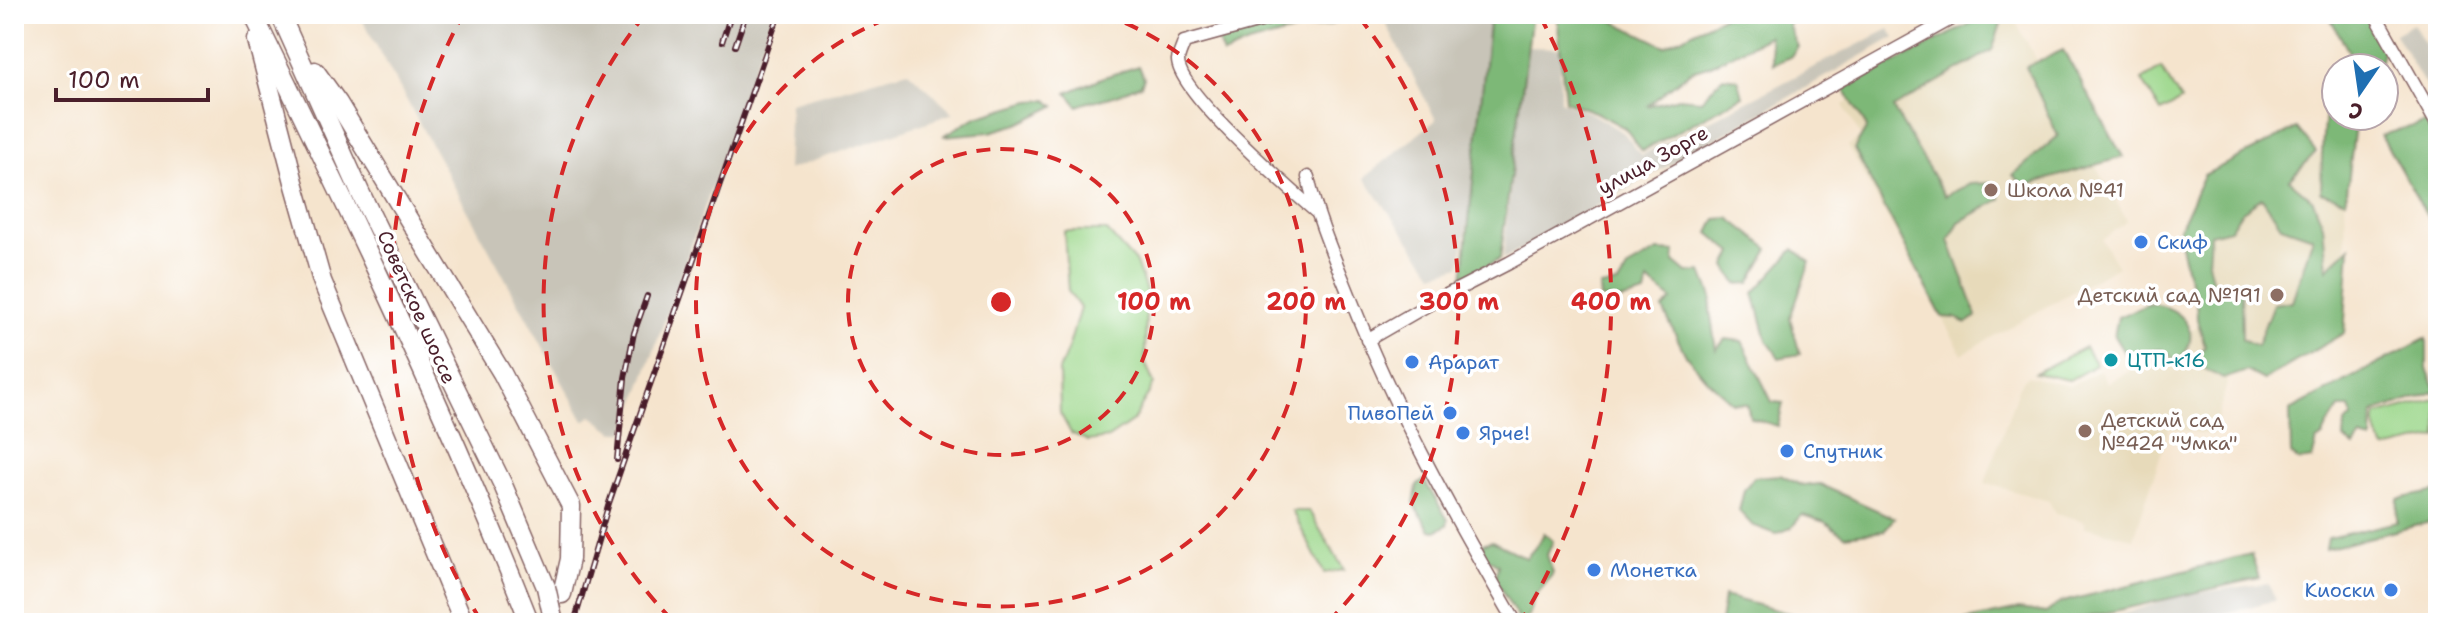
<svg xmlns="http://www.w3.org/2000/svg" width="2452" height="637" font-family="'Shantell Sans',sans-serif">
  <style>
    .built { fill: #e7daba }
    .industrial { fill: #c8c4b8 }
    .green { fill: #9cd78b; stroke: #737b5b; stroke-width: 2 }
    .forest { fill: #7db877; stroke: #646c51; stroke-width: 2; fill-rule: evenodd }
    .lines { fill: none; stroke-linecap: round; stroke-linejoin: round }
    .minor-casing { stroke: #866464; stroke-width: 15 }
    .highway-casing { stroke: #866464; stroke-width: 21 }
    .minor { stroke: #fff; stroke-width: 12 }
    .highway { stroke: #fff; stroke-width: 18 }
    .rail-casing { stroke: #4a1f2b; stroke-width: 6 }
    .rail { stroke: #fff; stroke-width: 3; stroke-dasharray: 9; stroke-linecap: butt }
    .highway-bridge-casing { stroke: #866464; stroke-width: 21; stroke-linecap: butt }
    .highway-bridge { stroke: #fff; stroke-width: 18 }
    .ring { fill: none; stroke: #d62828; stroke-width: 4; stroke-dasharray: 14 10 }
    .education-dot { fill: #8d6e63; stroke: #fff; stroke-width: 3 }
    .shop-dot { fill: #3f7fe0; stroke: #fff; stroke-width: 3 }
    .culture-dot { fill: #0f9aa8; stroke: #fff; stroke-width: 3 }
    .labels { text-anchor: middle; stroke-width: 7; stroke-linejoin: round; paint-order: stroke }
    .street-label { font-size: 20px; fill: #4a1f2b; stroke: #fff }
    .education-label { font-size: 20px; fill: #785e54; stroke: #fff; text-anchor: start }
    .shop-label { font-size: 20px; fill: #366cbe; stroke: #fff; text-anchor: start }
    .culture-label { font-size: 20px; fill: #0d838f; stroke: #fff; text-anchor: start }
    .centre { fill: #d62828; stroke: #fff; stroke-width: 4 }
    .ring-label { font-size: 24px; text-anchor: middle; font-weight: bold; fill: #d62828; stroke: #fff; stroke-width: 7; stroke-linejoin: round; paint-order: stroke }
  </style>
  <rect width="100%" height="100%" fill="#fff"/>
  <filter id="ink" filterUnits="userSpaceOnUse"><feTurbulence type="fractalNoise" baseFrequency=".0125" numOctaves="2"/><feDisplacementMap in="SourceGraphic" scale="16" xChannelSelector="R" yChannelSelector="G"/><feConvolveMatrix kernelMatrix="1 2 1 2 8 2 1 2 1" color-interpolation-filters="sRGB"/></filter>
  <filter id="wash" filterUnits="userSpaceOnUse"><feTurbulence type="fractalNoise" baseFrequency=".006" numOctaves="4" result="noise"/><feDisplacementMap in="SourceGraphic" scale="32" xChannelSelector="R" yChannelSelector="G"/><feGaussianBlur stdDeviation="1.8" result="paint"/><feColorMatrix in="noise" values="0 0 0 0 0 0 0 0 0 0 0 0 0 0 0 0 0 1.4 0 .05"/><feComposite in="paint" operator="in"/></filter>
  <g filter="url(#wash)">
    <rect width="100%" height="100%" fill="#f5e4cd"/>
    <g class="built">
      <path d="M2008,14H2011L2127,221L2102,240L2118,266L1962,354L1848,146L1861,137L1843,105Z"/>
      <path d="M2332,147L2345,186L2347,329L2253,377L2189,262L2192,226Z"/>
      <path d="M2204,323L2230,372L2213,435L2169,428L2134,538L2085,527L2084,521L2055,513L2049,501L1985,483L2019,386L2027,376L2069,386L2100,370L2107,383L2130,371L2128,364Z"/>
    </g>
    <g class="industrial">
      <path d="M359,14H773L625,432H614L592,416L584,421Z"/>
      <path d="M1381,14H1498L1488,102L1460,266L1434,274L1364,178L1436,120Z"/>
      <path d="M2413,24L2438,66V107L2395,34Z"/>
      <path d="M1889,29L1895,37L1503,259L1526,47L1560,48V101L1592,114L1624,133L1641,155Z"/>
      <path d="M908,71L954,113L787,170L790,103Z"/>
      <path d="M2268,583L2276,600L2188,623H2096L2179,596Z"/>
    </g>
    <g class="green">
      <path d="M2161,68L2181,101L2161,112L2142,80Z"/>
      <path d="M1064,231H1107L1136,263L1146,291L1145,362L1154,384L1133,421L1108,438L1088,441L1071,433L1060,413L1059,371L1069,346L1080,308L1068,291Z"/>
      <path d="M2085,347L2096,365L2069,380L2035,373Z"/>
      <path d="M2438,398V437L2385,449C2378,440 2373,426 2377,415Z"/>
      <path d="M1292,511H1309L1344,570L1324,573Z"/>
    </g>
    <g class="forest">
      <path d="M1287,14H1356L1327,26L1303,29L1248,44L1223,55L1218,42Z"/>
      <path d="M1490,14H1532L1500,259L1463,279Z"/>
      <path d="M1557,14H1599L1665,46L1728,14H1798L1788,25L1798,47L1790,57L1773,64L1769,36L1711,65L1691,71L1647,106L1678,98L1701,100L1723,77L1738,79L1743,96L1642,151L1625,128L1595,112L1565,101Z"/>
      <path d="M2328,14H2366L2385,44L2379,68H2350L2355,63Z"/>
      <path d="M1987,15L2001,24L1992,50L1893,108L1945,196L1970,184L1994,183L2001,199L1959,222L1949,240L1977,316L1967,323L1956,318L1942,317L1854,149L1867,127L1844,89Z"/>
      <path d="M2063,50L2123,157L2024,186L2013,175L2058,136L2026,67Z"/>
      <path d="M1139,66L1144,78L1141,85C1129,87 1127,92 1117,95C1103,100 1093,99 1078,106L1067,93L1104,77Z"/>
      <path d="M2336,80V116H2356L2346,200L2321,192C2322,169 2321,93 2336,80Z"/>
      <path d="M1047,100L1055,106L1018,124L990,132L943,136L976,117L1030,101Z"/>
      <path d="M2428,122L2438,142V235L2381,135Z"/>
      <path d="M2297,128L2316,152L2289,180L2313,200L2323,225L2327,269L2350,247L2344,333L2264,380L2247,371L2223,379L2193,362L2205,346L2197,319L2196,298L2187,272L2178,231L2204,175ZM2262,198L2281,226L2313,237L2292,301L2273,304L2257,346L2242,339L2241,287L2214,288L2208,262L2210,234L2230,229L2241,212Z"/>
      <path d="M1729,218L1769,249L1750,283L1737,284L1726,266L1733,253L1709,233L1716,219Z"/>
      <path d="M1794,249L1810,262L1790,318L1800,354L1779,358L1767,340L1754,293Z"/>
      <path d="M1658,251L1675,252L1674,262L1687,273L1702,272L1712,297L1710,311L1716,350L1725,339L1742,341L1772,402L1783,403L1778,426L1750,418L1747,404L1733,403L1705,378L1685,354L1663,309L1672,300L1648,281L1645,294L1623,300L1601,299L1600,287L1618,284L1628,268Z"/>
      <path d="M2149,304C2183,305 2207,336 2176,362C2159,340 2150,350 2128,359L2114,336L2118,317Z"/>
      <path d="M2427,338V369L2437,391L2373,413L2372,441L2361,438L2354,447L2344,439L2345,423L2353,417L2350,408H2339C2333,418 2326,425 2323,437L2317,441L2312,459L2299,461L2291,455L2290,410Z"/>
      <path d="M1780,475L1803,486L1819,484L1894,518L1884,531L1845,536L1825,522L1802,515L1791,528L1776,534L1752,525L1739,511L1744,490L1754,477Z"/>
      <path d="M1424,480L1448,520L1447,525L1436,531L1430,530L1414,504L1417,486Z"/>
      <path d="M2438,491V520L2326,549L2328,538L2397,522L2398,499Z"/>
      <path d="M1544,533L1553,541L1547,555L1553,573C1548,582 1542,587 1536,595C1528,606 1536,611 1521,623L1495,579L1498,565L1484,556L1482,544L1492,541L1526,558L1539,543Z"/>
      <path d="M2251,554L2259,578L2062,623H1953L2019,609L2046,613L2059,603Z"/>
      <path d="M1724,596L1825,623H1720Z"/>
    </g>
  </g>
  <g filter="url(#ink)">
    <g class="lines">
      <defs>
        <g id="minor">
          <path d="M1286,14L1184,42C1183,47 1179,54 1178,60C1177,91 1289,188 1315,211"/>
          <path d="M2375,14L2438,126"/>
          <path d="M1308,177C1317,219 1334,257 1350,297C1395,411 1454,517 1516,623"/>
          <path d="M1367,340L1431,303L1509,263L1960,14"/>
        </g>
        <g id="highway">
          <path d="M253,14C351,214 448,415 530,623"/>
          <path d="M280,14L360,192L503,485L546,587"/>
          <path d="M257,40L294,182L322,281L464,623"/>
          <path d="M315,71L338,103L502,373L571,506L570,559L562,594"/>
        </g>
      </defs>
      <use href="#minor" class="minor-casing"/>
      <use href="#highway" class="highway-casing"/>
      <use href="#minor" class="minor"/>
      <use href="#highway" class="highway"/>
      <defs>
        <g id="rail">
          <path d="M722,42L731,14"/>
          <path d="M735,46L746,14"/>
          <path d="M617,460L625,378L634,333L647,296"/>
          <path d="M574,623L609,503L779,14"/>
        </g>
      </defs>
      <use href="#rail" class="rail-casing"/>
      <use href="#rail" class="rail"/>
      <defs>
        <path id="highway-bridge" d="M546,587L554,623"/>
      </defs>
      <use href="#highway-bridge" class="highway-bridge-casing"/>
      <use href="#highway-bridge" class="highway-bridge"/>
    </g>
  </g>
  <g class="ring">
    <circle cx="1001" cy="302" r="153"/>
    <path d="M1103 14A305 305 0 1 1 899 14"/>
    <path d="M672 620A458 458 0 0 1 643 17M1359 17A458 458 0 0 1 1330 620"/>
    <path d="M481 621A610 610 0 0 1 462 16M1540 16A610 610 0 0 1 1521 621"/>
  </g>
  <g class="education-dot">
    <circle cx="1991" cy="190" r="8"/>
    <circle cx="2277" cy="295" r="8"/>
    <circle cx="2085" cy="431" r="8"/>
  </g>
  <g class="shop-dot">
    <circle cx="2141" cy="242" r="8"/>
    <circle cx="1412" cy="362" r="8"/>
    <circle cx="1450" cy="413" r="8"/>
    <circle cx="1463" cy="433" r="8"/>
    <circle cx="1787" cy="451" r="8"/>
    <circle cx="1594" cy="570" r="8"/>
    <circle cx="2391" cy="590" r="8"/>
  </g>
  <circle class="culture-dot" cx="2111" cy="360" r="8"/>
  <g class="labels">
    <g class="street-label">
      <text transform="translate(1653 160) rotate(-29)" y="7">улица Зорге</text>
      <text transform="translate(417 307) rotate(66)" y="7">Советское шоссе</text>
    </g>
    <g class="education-label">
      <text x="2007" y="197">Школа №41</text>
      <text x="2261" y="302" text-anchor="end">Детский сад №191</text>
      <text x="2101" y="427">Детский сад<tspan x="2101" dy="23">№424 "Умка"</tspan></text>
    </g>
    <g class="shop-label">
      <text x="2157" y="249">Скиф</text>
      <text x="1428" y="369">Арарат</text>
      <text x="1434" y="420" text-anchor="end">ПивоПей</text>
      <text x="1479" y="440">Ярче!</text>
      <text x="1803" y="458">Спутник</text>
      <text x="1610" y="577">Монетка</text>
      <text x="2375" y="597" text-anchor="end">Киоски</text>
    </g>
    <g class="culture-label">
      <text x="2127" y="367">ЦТП-к16</text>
    </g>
  </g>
  <circle cx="1001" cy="302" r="12" class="centre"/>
  <g class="ring-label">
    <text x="1154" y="310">100 m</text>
    <text x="1306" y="310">200 m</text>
    <text x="1459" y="310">300 m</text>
    <text x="1611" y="310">400 m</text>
  </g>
  <rect width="2452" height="637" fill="none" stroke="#fff" stroke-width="48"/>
  <g transform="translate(2360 92) rotate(193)"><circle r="38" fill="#ffffff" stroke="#b7a5aa" stroke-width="2"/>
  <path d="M0-6L14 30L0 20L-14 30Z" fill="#1f6fb2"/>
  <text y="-12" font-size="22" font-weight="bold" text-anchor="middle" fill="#4a1f2b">С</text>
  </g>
  <path d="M56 88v12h152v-12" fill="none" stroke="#4a1f2b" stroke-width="4"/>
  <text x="68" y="88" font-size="24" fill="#4a1f2b" stroke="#ffffff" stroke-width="6" paint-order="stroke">100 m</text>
</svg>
